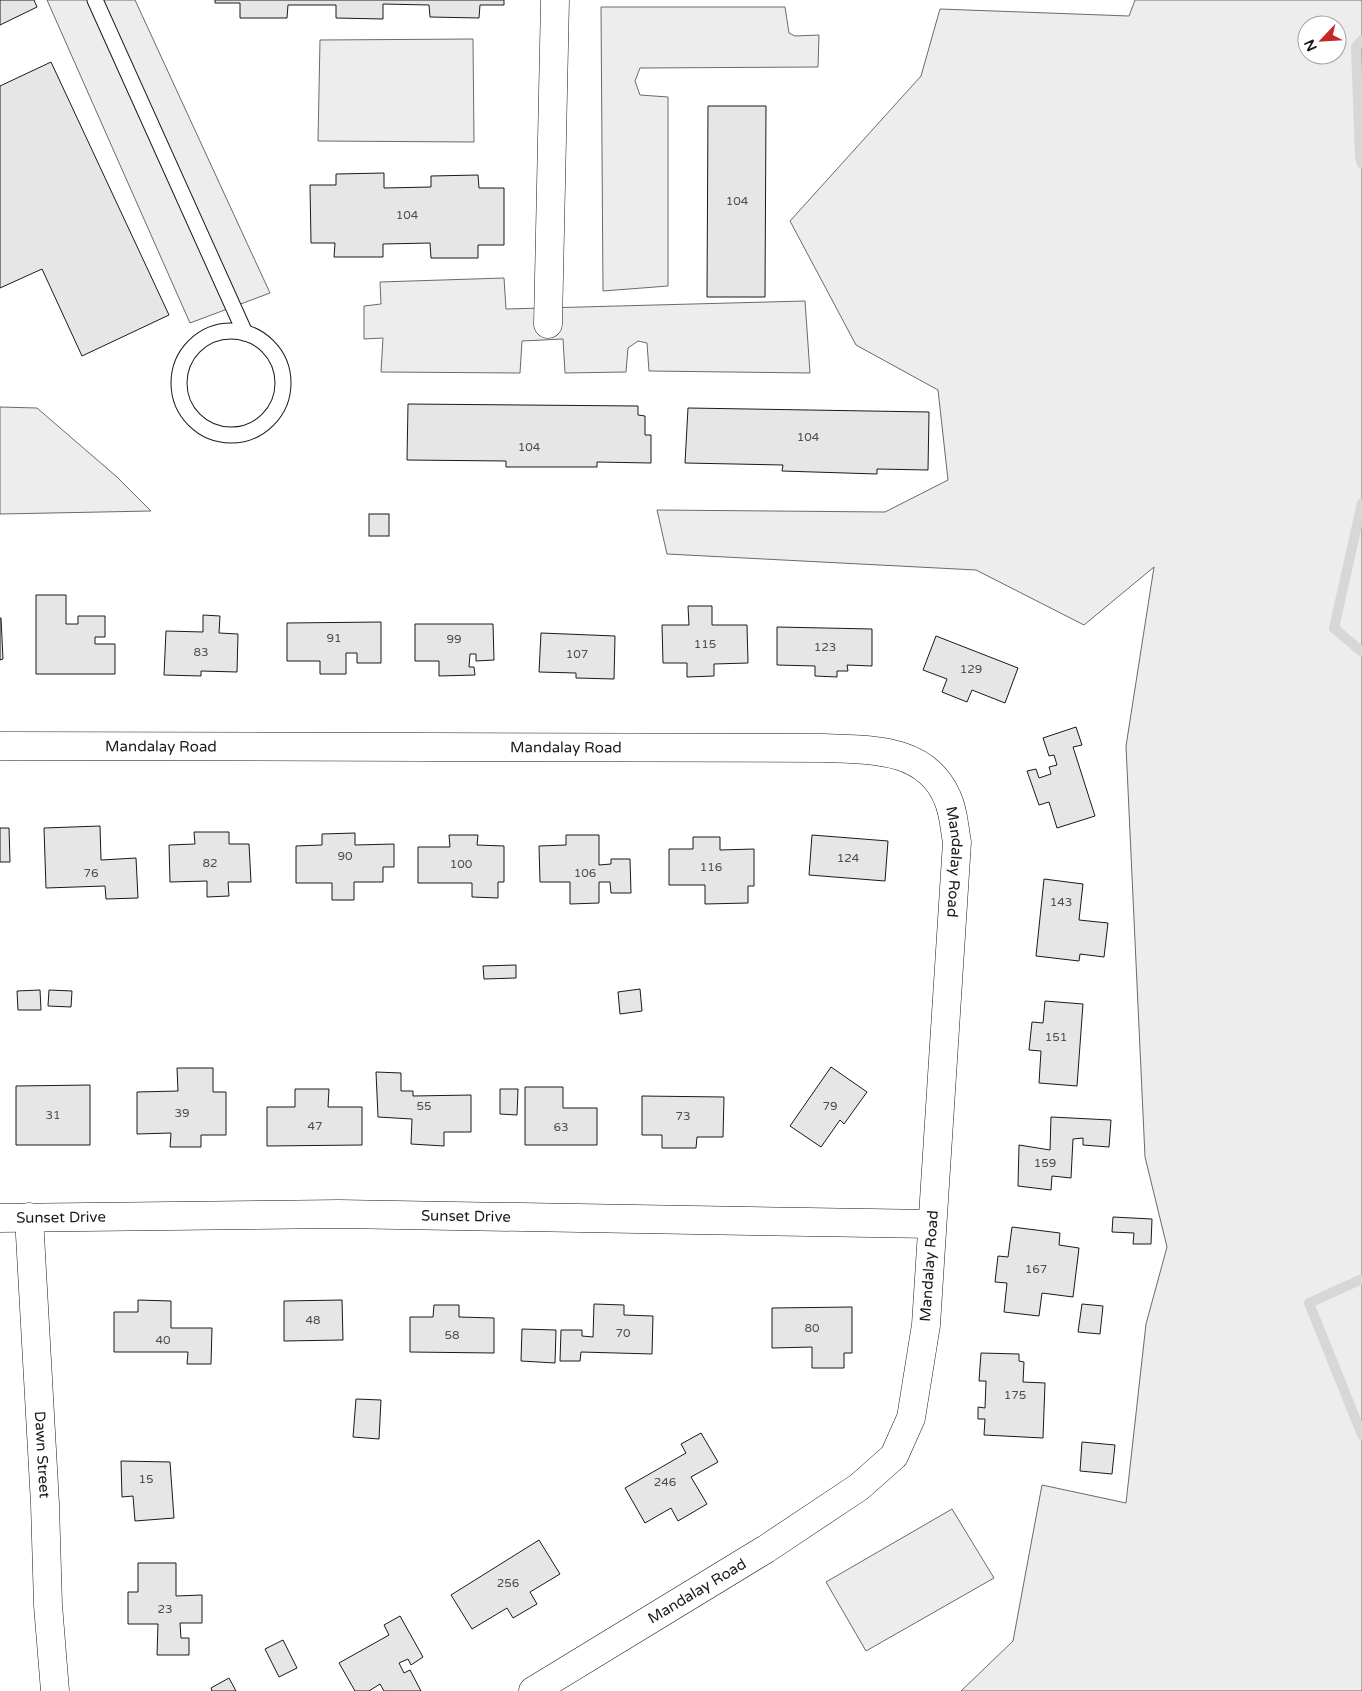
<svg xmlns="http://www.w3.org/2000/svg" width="1362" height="1691" font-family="'Varela Round',sans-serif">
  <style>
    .built { fill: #ededed; stroke: #6a6a6a; fill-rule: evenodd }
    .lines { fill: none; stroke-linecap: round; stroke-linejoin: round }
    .stream { stroke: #d7d7d7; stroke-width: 10 }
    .building { fill: #e6e6e6; stroke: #1a1a1a }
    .lane-casing { stroke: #1a1a1a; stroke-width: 17 }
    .street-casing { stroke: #1a1a1a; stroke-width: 29 }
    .lane { stroke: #fff; stroke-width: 15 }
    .street { stroke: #fff; stroke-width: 28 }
    .labels { text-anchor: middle; stroke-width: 4; stroke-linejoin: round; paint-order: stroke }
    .number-label { font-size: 12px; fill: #4d4d4d }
    .street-label { font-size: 15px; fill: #1a1a1a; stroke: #fff }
  </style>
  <rect width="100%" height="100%" fill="#fff"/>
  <g class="built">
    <path d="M47,0H135L270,293L190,323Z"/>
    <path d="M1135,0H1362V1691H961L1013,1641L1042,1485L1126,1503L1146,1324L1167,1247L1145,1157L1126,746L1154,567L1084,625L976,570L667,554L657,510L885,512L948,480L938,390L856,345L790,221L921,76L940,9L1129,16ZM1307,25H1337V55H1307Z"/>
    <path d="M601,7H785L789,33L795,36L819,35L818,67L640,68L635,81L640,95L668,97V286L603,291Z"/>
    <path d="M473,39L474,142L318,141L320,40Z"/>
    <path d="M504,278L506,309L805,301L810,373L649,371L647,343L638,341L628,348L626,372L565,373L563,339L522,341L520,373L381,372L383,338L364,339V306L381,304L380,282Z"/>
    <path d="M0,407L37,408L117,477L151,511L0,514Z"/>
    <path d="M952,1509L994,1578L866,1651L826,1582Z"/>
  </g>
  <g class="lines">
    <g class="stream">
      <path d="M1362,40L1356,47L1360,157L1362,164"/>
      <path d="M1362,503L1334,628L1362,652"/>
      <path d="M1362,1279L1309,1303L1362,1435"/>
    </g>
  </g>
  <g class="building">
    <path d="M0,0H34L37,7L0,25Z"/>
    <path d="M215,0H504V5H480L479,18L430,17L429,5L383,4V19L336,18V5H288L287,18H240V3H215Z"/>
    <path d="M51,62L169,315L82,356L42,269L0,288V86Z"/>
    <path d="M708,106H766L765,297H707Z"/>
    <path d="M384,173V188L431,187V176L478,175L479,188H504V245H478V258H431L430,243L383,244V257H334L335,243H311L310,185H336V174Z"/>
    <path d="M408,404L638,406V415L645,416V435H651V463L597,462V467H506V461L407,460Z"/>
    <path d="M688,408L929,412L928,470L877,469V474L782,471L783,465L685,463Z"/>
    <rect x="369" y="514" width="20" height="22"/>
    <path d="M36,595H66V624H78V616H105V637H95V644H115V674H36Z"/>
    <path d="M688,606H712V625H747L748,663L714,664V676L687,677V663H663L662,625H689Z"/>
    <path d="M203,615L220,616L219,633L238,634L237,672L201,671V676L164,675L166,631L203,632Z"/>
    <path d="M0,618H1L3,659L0,660Z"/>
    <path d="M381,622V663H357V653H346V674H320V661H287V623Z"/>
    <path d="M415,624H493L494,660L476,661V654H470L469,667H474L475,675L439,676V661H415Z"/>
    <path d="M777,627L872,629V666L847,665L848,671H837V677L815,676V666L777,665Z"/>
    <path d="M541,633L615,636L614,679L576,678V673L539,672Z"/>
    <path d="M936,636L1018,668L1005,703L972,690L967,702L942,692L947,679L923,670Z"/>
    <path d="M1076,727L1082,745L1073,747L1095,816L1057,828L1049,802L1039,805L1027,771L1036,769L1039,778L1051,774L1049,767L1057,765L1054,755L1049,756L1043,738Z"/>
    <path d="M100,826L101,860L136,858L138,898L106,899L105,886L46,888L44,828Z"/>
    <path d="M0,828H9L10,862H0Z"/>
    <path d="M194,832H229V844H249L251,882H228L229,896L207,897V881L170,882L169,845L195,844Z"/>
    <path d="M355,833V845L394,844V867H383V882H354V900H332V883H296V846L322,845V834Z"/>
    <path d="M449,835H478L477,845L504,846V882H498V898L472,897V883H418V847H450Z"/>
    <path d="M566,835H599V865L611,864V859H630L631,893H611L610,882H599V903L570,904V882H540L539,846L566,845Z"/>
    <path d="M812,835L888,841L885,881L809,875Z"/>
    <path d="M693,837H720V850L754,849V886H748V903L705,904V885H669V849H693Z"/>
    <path d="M1044,879L1083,884L1079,920L1108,923L1104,957L1080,954L1079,961L1036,956Z"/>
    <path d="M516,965V978L484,979L483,966Z"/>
    <path d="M640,989L642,1011L620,1014L618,992Z"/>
    <path d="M40,990L41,1010H18L17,991Z"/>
    <path d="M49,990L72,991L71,1007L48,1006Z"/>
    <path d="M1045,1001L1083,1004L1077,1086L1039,1083L1041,1051L1029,1050L1032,1022L1043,1023Z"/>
    <path d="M831,1067L867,1092L844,1124L840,1120L821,1147L790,1126Z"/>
    <path d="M177,1068H213V1092H226V1135H201V1147H170L171,1133L137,1134V1092L178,1091Z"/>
    <path d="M376,1072L401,1073V1091H413V1096L471,1095V1132H444V1146L411,1144L412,1119L378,1117Z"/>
    <path d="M90,1085V1145H16V1086Z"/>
    <path d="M525,1087H563V1108H597V1145H525Z"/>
    <path d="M295,1089H329L328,1107H362V1145L267,1146V1107H295Z"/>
    <path d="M500,1089H518L517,1115L500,1114Z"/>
    <path d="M642,1096L724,1097L723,1137H697L696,1148H662V1135H642Z"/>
    <path d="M1051,1117L1111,1120L1109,1147L1083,1145V1138L1073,1139L1071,1178L1052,1176L1051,1190L1018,1186L1019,1145L1050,1150Z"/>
    <path d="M1113,1217L1152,1219L1151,1244H1133L1134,1233L1112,1232Z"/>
    <path d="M1012,1227L1060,1233L1059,1245L1079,1248L1073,1297L1042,1293L1039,1316L1004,1312L1007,1283L995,1282L998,1256L1008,1257Z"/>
    <path d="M138,1300L171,1301V1328H212L211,1364H187L188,1352H114V1312H138Z"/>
    <path d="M342,1300L343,1340L284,1341V1301Z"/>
    <path d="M594,1304L624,1305V1315L653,1316L652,1354L581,1352L580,1361H560L561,1330H582V1336L593,1337Z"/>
    <path d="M1082,1304L1103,1306L1100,1334L1078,1332Z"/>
    <path d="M434,1305H459V1317L494,1318V1353L410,1352V1317H433Z"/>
    <path d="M852,1307V1353H844V1368H812V1347L772,1348V1308Z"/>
    <path d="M522,1329L556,1330L555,1363L521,1361Z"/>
    <path d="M981,1353L1019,1354V1361L1024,1362L1023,1382L1045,1383L1043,1438L984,1435L985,1419H978V1407L985,1408L986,1381H979Z"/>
    <path d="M356,1399L381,1400L379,1439L353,1437Z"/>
    <path d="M701,1433L718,1462L691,1477L707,1504L678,1521L671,1508L645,1523L625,1488L686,1453L681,1444Z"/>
    <path d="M1082,1442L1115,1445L1112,1474L1080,1471Z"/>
    <path d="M121,1461L170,1462L174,1518L135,1521L133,1496L122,1497Z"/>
    <path d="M539,1540L560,1574L530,1592L537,1604L513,1618L507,1608L472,1629L451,1595Z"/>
    <path d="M138,1563H176V1596L202,1595V1623H180L181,1638H189V1655H157L158,1624H128V1592H138Z"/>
    <path d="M400,1616L423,1657L411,1665L408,1659L399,1663L404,1673L410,1670L421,1691H384L380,1684L369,1691H355L339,1663L389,1635L384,1625Z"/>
    <path d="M283,1640L297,1668L279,1677L265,1649Z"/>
    <path d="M229,1678L236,1691H212L211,1688Z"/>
  </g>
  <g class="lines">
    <defs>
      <g id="lane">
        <path d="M95,0L245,333"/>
        <circle cx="231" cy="383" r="52"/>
      </g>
      <g id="street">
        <path d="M548,324L555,0"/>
        <path id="s1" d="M0,746L824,748C870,750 925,747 947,797C954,812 954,827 957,842L926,1325L911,1418L894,1456L859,1487L766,1549L533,1691"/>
        <path id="s2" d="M29,1217L45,1504L48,1605L55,1691"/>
        <path id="s3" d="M0,1218L339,1214L932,1224"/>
      </g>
    </defs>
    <use href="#lane" class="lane-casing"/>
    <use href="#street" class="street-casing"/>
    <use href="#lane" class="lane"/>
    <use href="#street" class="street"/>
  </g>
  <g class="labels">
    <g class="number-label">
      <text x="737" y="205">104</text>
      <text x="407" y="219">104</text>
      <text x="808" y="441">104</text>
      <text x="529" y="451">104</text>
      <text x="334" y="642">91</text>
      <text x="454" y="643">99</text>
      <text x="705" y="648">115</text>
      <text x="825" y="651">123</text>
      <text x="201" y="656">83</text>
      <text x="577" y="658">107</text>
      <text x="971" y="673">129</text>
      <text x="345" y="860">90</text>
      <text x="848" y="862">124</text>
      <text x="210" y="867">82</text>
      <text x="461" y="868">100</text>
      <text x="711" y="871">116</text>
      <text x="91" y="877">76</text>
      <text x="585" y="877">106</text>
      <text x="1061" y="906">143</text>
      <text x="1056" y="1041">151</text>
      <text x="424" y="1110">55</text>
      <text x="830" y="1110">79</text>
      <text x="182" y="1117">39</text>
      <text x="53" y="1119">31</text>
      <text x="683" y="1120">73</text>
      <text x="315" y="1130">47</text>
      <text x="561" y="1131">63</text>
      <text x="1045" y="1167">159</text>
      <text x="1036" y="1273">167</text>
      <text x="313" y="1324">48</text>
      <text x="812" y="1332">80</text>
      <text x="623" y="1337">70</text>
      <text x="452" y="1339">58</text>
      <text x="163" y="1344">40</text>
      <text x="1015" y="1399">175</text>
      <text x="146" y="1483">15</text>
      <text x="665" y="1486">246</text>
      <text x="508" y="1587">256</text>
      <text x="165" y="1613">23</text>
    </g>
    <g class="street-label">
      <text dy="5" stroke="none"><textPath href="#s1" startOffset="161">Mandalay Road</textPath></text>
      <text dy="5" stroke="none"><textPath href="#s1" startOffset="566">Mandalay Road</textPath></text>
      <text dy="5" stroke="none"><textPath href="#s1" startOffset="1031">Mandalay Road</textPath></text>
      <text dy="5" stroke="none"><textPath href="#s3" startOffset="61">Sunset Drive</textPath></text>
      <text dy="5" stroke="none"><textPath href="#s3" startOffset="466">Sunset Drive</textPath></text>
      <text transform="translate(929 1266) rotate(-86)" y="5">Mandalay Road</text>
      <text dy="5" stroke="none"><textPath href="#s2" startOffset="238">Dawn Street</textPath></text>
      <text transform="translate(697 1591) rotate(-31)" y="5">Mandalay Road</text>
    </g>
  </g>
  <g transform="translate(1322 40) rotate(245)"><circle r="24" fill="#ffffff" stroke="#a3a3a3"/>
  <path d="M0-4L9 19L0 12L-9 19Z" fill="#c62828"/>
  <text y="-8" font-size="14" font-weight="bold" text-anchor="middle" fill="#1a1a1a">N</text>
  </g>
</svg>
